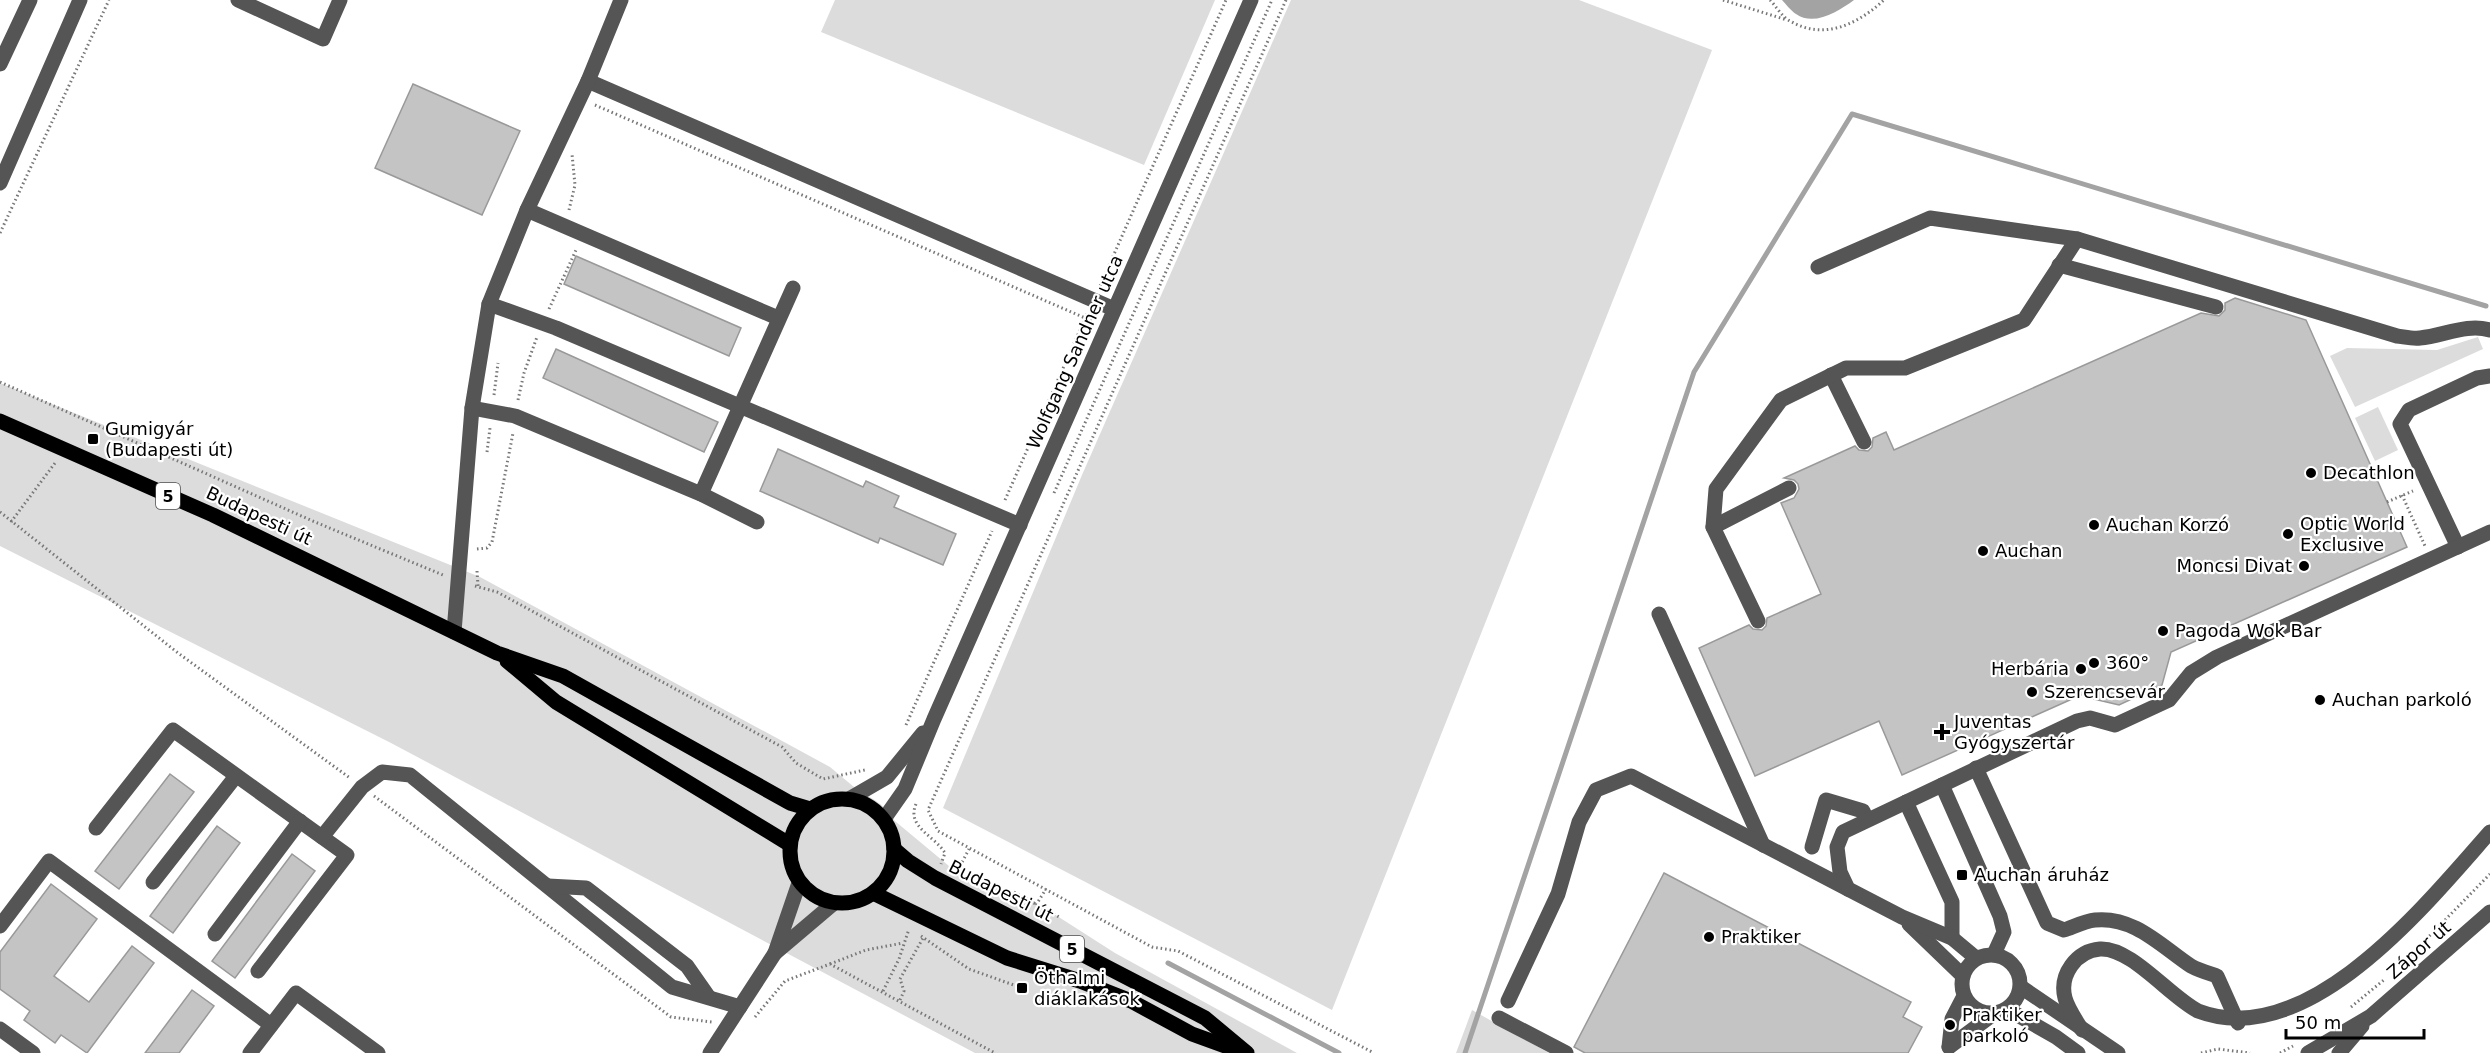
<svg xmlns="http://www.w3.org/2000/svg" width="2490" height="1053" font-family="'DejaVu Sans',sans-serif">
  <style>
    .green { fill: #dcdcdc }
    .water { fill: #a3a3a3 }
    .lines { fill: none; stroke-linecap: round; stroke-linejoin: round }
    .stream { stroke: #a3a3a3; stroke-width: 5 }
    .building { fill: #c4c4c4; stroke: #999; stroke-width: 1.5 }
    .major-casing { stroke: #dbdbdb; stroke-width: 17 }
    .path { stroke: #777; stroke-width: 3; stroke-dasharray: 1.5 3; stroke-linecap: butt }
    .minor { stroke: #555; stroke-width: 15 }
    .major { stroke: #000; stroke-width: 15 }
    .poi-dot { fill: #000; stroke: #fff; stroke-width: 2 }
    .labels { text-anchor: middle; stroke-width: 4.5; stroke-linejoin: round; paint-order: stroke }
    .shield { fill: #fff; stroke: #4c4c4c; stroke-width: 1.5 }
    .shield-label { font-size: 16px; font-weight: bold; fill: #000 }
    .street-label { font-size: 18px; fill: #000; stroke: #fff }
    .poi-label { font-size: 18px; fill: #000; stroke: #fff; text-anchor: start }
  </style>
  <rect width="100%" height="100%" fill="#fff"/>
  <g class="green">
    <path d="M835,0H1215L1144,165L821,32Z"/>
    <path d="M1291,0H1579L1712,50L1332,1010L943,808L1082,475Z"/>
    <path d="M2478,337L2483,349L2355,407L2330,356L2347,348L2437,350Z"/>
    <path d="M0,383L480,577L830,767L961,876L1029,898L1115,953L1297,1053H975L391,743L0,546Z"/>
    <path d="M2378,407L2398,450L2375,461L2355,418Z"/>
    <path d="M1472,1010L1549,1053H1456Z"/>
  </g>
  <path class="water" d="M1782,0H1854C1839,11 1814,27 1796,14C1791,11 1786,4 1782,0Z"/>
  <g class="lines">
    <g class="stream">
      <path d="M1168,963L1339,1053"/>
      <path d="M1465,1053L1694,372L1852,114L2486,306"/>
    </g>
  </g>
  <g class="building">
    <path d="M413,84L520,131L482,215L375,168Z"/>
    <path d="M576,256L741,328L729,356L564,284Z"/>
    <path d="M2235,298L2306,320L2407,547L2171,652L2162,685L2119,705L2094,699L2090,691L1902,775L1879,721L1755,776L1699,648L1749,625L1753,629L1762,630L1766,626L1767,618L1821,594L1781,503L1794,498L1799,489L1798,484L1794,480L1784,478L1855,446L1859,450L1868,451L1872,447L1873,438L1886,432L1894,450L2201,313L2219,316L2225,310V303Z"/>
    <path d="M556,349L718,422L704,452L543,378Z"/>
    <path d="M778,449L863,487L866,481L899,496L894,507L956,534L943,565L880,538L878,543L760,491Z"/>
    <path d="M170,774L194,792L119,889L95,871Z"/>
    <path d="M217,826L240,843L173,933L150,916Z"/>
    <path d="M292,854L315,871L235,978L212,961Z"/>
    <path d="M1664,873L1911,1002L1903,1017L1922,1027L1908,1053H1585L1574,1047Z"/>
    <path d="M51,884L97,919L54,976L89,1002L132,946L154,963L87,1053L61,1035L55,1043L24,1020L30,1011L0,989V952Z"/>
    <path d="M192,990L214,1006L179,1053H145Z"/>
  </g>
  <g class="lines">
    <defs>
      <g id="major">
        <path d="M0,421L213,515L497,653L563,676L790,803L810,809"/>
        <path d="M507,661L556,702L789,844"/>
        <circle cx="842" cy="851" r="52"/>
        <path d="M894,849L908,861L935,878L1205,1018L1247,1053"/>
        <path d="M873,893L1007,958L1080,981L1131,1001L1192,1034L1239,1051"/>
      </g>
    </defs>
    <use href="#major" class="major-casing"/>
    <g class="path">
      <path d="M1286,0L928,810L938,831L1152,947L1178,951L1374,1053"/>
      <path d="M1723,0L1787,20"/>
      <path d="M1770,0C1776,6 1782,17 1790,21C1824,41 1858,24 1884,0"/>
      <path d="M595,105L1092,321"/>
      <path d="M569,210L575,185L572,154"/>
      <path d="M0,233L109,0"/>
      <path d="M1100,286L1226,0"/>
      <path d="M549,309L576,250"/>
      <path d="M0,382L315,522L443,575"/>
      <path d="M494,395L498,363"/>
      <path d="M518,400L524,373L537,337"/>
      <path d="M487,452L490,428"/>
      <path d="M1054,493L1272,0"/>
      <path d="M2402,495L2425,546"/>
      <path d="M1005,500L1087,314"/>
      <path d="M2387,502L2413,491"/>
      <path d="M0,512L178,653L350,778"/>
      <path d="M11,522L55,463"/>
      <path d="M477,549L487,548L492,542L513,433"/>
      <path d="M477,571L478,586"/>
      <path d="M475,586L497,592L782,747L796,763L823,779L865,770"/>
      <path d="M906,725L992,531"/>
      <path d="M374,796L671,1017L712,1022"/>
      <path d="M916,804C906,827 935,836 945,853L941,864"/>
      <path d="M958,870L969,849"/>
      <path d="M1014,892L1061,918"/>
      <path d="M1036,905L1046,889"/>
      <path d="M921,936L969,969L1022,988"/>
      <path d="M830,964L866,950L903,943"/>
      <path d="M2401,965L2490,874"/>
      <path d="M883,991L899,959L909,929"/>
      <path d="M900,1000L904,991L900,979L923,938"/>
      <path d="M2351,1007L2385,979"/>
      <path d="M755,1017L785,981L830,964L995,1053"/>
      <path d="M2201,1053L2218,1049L2250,1053"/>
      <path d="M2280,1053L2293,1046"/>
    </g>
    <g class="minor">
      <path d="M238,0L323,39L340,0"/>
      <path d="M0,64L30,0"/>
      <path d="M588,81L1114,309"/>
      <path d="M0,183L80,0"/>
      <path d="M527,210L778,318"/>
      <path d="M2059,265L2216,307"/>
      <path d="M1818,267L1930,218L2077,239L2397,336C2405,337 2413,339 2420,338C2443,336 2467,323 2490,330"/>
      <path d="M489,304L556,328L1020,525"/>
      <path d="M1831,375L1864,442"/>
      <path d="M472,408L515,416L701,494L757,522"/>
      <path d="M701,494L793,288"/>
      <path d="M1713,527L1789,488"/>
      <path d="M2458,547L2400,424L2409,410L2477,378L2490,376"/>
      <path d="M1659,614L1763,845"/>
      <path d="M1758,621L1713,527L1716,489L1781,400L1846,368H1905L2024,320L2077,239"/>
      <path d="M454,632L472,408L489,304L527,210L588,81L621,0"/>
      <path d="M1976,768L2047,923L2064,930C2073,927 2085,921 2095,920C2134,916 2161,946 2191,966C2198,970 2208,973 2217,976L2238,1023"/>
      <path d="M1942,785L2000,916L2004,932L1994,954"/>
      <path d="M849,799L887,777L923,733"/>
      <path d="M1906,802L1952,902V938"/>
      <path d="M884,819L905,789L934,719L1251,0"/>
      <path d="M96,828L173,730L347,855L258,971"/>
      <path d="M322,837L362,787L382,772L410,775L672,987L740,1007"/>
      <path d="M1812,847L1826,800L1863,811L1867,820"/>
      <path d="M153,882L236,776"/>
      <path d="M548,886L586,888L687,966L708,996"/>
      <path d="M1909,924L1963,976"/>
      <path d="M0,926L49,861L271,1025"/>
      <path d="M215,934L300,821"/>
      <path d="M775,953L834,903"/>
      <circle cx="1991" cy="984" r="29"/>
      <path d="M1976,958L1952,938L1902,917L1848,889L1840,872L1837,847L1843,832L2077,721L2090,718L2115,725L2169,700L2191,673L2217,657L2490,532"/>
      <path d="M2021,987L2118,1053"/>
      <path d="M1508,1001L1558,894L1579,822L1596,790L1631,776L1848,889"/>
      <path d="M2007,1009L2056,1037L2078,1053"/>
      <path d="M1499,1018L1566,1053"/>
      <path d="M0,1029L33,1053"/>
      <path d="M2082,1030C2076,1020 2068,1009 2065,998C2059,975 2076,951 2100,949C2131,947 2170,997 2198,1011C2308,1053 2428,902 2490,832"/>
      <path d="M1949,1047L1995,1013"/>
      <path d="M1949,1047L1952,1019L1964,996"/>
      <path d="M250,1053L296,993L378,1053"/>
      <path d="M710,1053L775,953L799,883"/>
      <path d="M2308,1053L2371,1016L2490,912"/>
      <path d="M2339,1053L2362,1026"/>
    </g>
    <use href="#major" class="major"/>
  </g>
  <g class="poi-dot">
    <rect x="87" y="433" width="12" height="12" rx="3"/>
    <circle cx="2311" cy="473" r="6"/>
    <circle cx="2094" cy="525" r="6"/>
    <circle cx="2288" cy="534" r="6"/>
    <circle cx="1983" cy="551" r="6"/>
    <circle cx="2304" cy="566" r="6"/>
    <circle cx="2163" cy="631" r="6"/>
    <circle cx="2094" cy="663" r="6"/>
    <circle cx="2081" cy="669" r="6"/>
    <circle cx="2032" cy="692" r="6"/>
    <circle cx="2320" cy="700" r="6"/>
    <path d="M1939 723h6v6h6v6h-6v6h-6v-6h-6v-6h6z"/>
    <rect x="1956" y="869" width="12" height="12" rx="3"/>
    <circle cx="1709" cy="937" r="6"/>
    <rect x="1016" y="982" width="12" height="12" rx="3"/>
    <circle cx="1950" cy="1025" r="6"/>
  </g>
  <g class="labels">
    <g class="shield">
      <rect x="156" y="483" width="24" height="26" rx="4.5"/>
      <rect x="1060" y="936" width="24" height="26" rx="4.5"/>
    </g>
    <g class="shield-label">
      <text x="168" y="502">5</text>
      <text x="1072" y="955">5</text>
    </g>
    <g class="street-label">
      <text transform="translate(1075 352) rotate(-66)" y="6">Wolfgang Sandner utca</text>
      <text transform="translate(259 516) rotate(25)" y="6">Budapesti út</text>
      <text transform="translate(1001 891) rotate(27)" y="6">Budapesti út</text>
      <text transform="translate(2419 950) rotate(-41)" y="6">Zápor út</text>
    </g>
    <g class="poi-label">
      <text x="105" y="435">Gumigyár<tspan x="105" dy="21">(Budapesti út)</tspan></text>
      <text x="2323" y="479">Decathlon</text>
      <text x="2300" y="530">Optic World<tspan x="2300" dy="21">Exclusive</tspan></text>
      <text x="2106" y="531">Auchan Korzó</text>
      <text x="1995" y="557">Auchan</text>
      <text x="2292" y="572" text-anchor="end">Moncsi Divat</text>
      <text x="2175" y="637">Pagoda Wok Bar</text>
      <text x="2106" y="669">360°</text>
      <text x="2069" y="675" text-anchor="end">Herbária</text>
      <text x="2044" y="698">Szerencsevár</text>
      <text x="2332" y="706">Auchan parkoló</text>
      <text x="1954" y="728">Juventas<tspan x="1954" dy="21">Gyógyszertár</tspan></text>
      <text x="1974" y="881">Auchan áruház</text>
      <text x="1721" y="943">Praktiker</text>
      <text x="1034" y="984">Öthalmi<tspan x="1034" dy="21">diáklakások</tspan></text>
      <text x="1962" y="1021">Praktiker<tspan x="1962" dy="21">parkoló</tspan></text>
    </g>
  </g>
  <path d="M2286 1029v9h138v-9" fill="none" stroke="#000000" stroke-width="3"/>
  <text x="2295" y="1029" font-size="18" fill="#000000" stroke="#ffffff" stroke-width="4.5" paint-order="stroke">50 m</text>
</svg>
